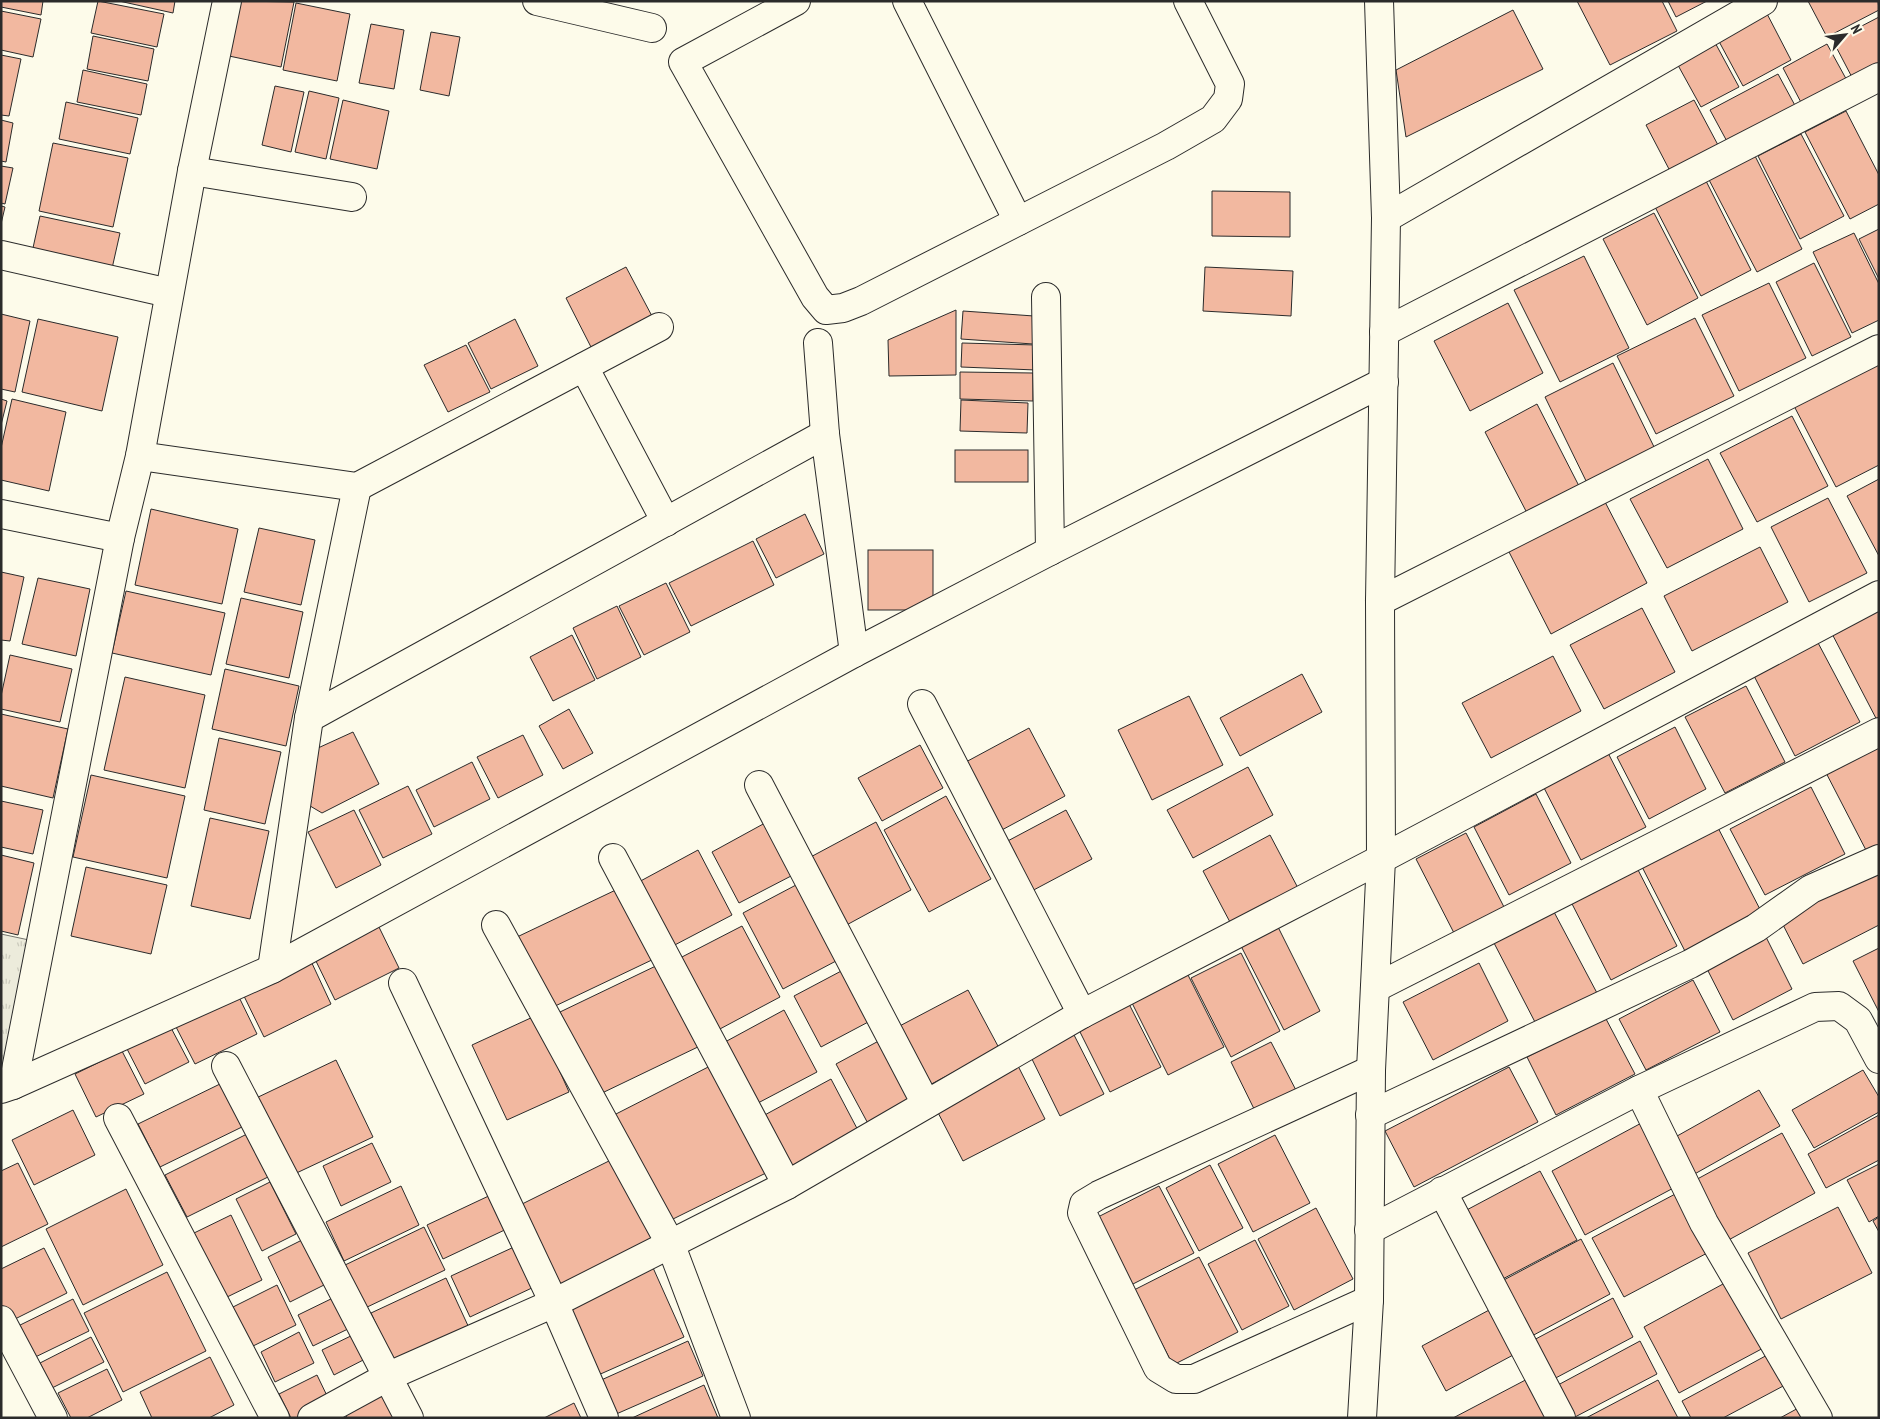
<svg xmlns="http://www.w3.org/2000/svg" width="1880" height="1419" font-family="'PT Sans Narrow',sans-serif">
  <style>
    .park { fill: url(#park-tufts); stroke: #74746e }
    .building { fill: #f2b8a0; stroke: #2b2b2b }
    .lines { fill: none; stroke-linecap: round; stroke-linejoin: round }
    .minor-casing { stroke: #2b2b2b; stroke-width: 30 }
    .tertiary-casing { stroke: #2b2b2b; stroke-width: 30 }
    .minor { stroke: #fdfbea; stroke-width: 28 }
    .tertiary { stroke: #fdfbea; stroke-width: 28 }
  </style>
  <defs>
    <pattern id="park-tufts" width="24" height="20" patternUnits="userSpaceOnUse" patternTransform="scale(1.25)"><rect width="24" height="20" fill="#ecebdb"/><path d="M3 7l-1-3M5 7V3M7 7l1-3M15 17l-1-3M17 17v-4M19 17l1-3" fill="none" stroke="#cbcabc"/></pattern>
  </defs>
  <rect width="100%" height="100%" fill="#fdfbea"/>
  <path class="park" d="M1,934L29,940L5,1064H1Z"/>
  <g class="building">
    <path d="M1,1H43L41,15L1,7Z"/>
    <path d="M98,1L164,14L157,47L91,33Z"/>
    <path d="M119,1H175L173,13Z"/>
    <path d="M239,1L294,2L281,67L229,56Z"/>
    <path d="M1577,1H1662L1677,31L1610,65Z"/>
    <path d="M1668,1H1707L1676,17Z"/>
    <path d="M1808,1H1878L1879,10L1827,37Z"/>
    <path d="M296,3L350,14L337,81L283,70Z"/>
    <path d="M1764,8L1791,60L1743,86L1715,34Z"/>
    <path d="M1513,10L1543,69L1406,137L1396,70Z"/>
    <path d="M1,11L41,19L33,57L1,50Z"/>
    <path d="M1879,17V71L1855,83L1833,41Z"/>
    <path d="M371,24L404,30L394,89L359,83Z"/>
    <path d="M431,32L460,37L449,96L420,90Z"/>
    <path d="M93,36L154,49L148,81L87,69Z"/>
    <path d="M1712,37L1739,87L1701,107L1674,58Z"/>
    <path d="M1827,44L1850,86L1805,110L1783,68Z"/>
    <path d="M1,55L21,59L9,116L1,115Z"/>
    <path d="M83,70L147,84L141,115L77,102Z"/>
    <path d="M1778,74L1798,111L1730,147L1710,110Z"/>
    <path d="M275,86L304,92L291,152L262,145Z"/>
    <path d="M309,91L339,98L326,159L295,152Z"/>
    <path d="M343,100L389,111L377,169L330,159Z"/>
    <path d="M1694,100L1718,145L1670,171L1646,125Z"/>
    <path d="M66,102L138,118L130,154L59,139Z"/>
    <path d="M1846,111L1879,175V204L1850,219L1805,132Z"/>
    <path d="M1,120L13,123L6,162L1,161Z"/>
    <path d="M1801,134L1844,216L1800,239L1758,156Z"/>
    <path d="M53,143L128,158L113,227L39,211Z"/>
    <path d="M1753,152L1802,249L1757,272L1707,176Z"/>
    <path d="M1,166L13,168L5,204L1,203Z"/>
    <path d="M1704,177L1751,270L1701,296L1653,203Z"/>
    <path d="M1212,191L1290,192V237L1212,236Z"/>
    <path d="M1,206L5,207L1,224Z"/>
    <path d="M1654,213L1698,298L1647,325L1603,239Z"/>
    <path d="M40,216L120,233L111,273L31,257Z"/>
    <path d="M1879,229V279L1859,239Z"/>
    <path d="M1854,233L1879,284V320L1852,333L1813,252Z"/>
    <path d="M1584,256L1629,348L1560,382L1514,290Z"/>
    <path d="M1814,263L1851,337L1812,356L1776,282Z"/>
    <path d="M626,267L653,318L592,349L566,298Z"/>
    <path d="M1205,267L1293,271L1291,316L1203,311Z"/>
    <path d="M1769,283L1806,358L1739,391L1702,315Z"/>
    <path d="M1508,303L1543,373L1470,411L1434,341Z"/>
    <path d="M956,310V375L889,376L888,340Z"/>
    <path d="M963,311L1034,316L1033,344L961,339Z"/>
    <path d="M1,314L30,321L15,392L1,389Z"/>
    <path d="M1695,318L1734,396L1656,434L1617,356Z"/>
    <path d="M38,319L118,337L102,411L22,392Z"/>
    <path d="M515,319L538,366L491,389L468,343Z"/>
    <path d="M962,343L1036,345V370L961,367Z"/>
    <path d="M466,345L490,392L448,412L424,365Z"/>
    <path d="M1879,360V465L1836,487L1793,404Z"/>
    <path d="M1613,363L1657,453L1589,487L1545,397Z"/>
    <path d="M960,372L1033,373V401L960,399Z"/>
    <path d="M1,399L7,401L1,425Z"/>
    <path d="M12,399L66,412L49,491L1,480V448Z"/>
    <path d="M961,400L1028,403L1027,433L960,431Z"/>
    <path d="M1537,404L1579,486L1527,513L1485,432Z"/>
    <path d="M1792,416L1828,486L1757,522L1720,453Z"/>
    <rect x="955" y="450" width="73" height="32"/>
    <path d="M1708,459L1743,529L1667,568L1630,499Z"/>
    <path d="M1879,479V556L1847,496Z"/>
    <path d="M1828,498L1867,573L1809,602L1771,527Z"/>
    <path d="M1604,500L1647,583L1551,634L1508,550Z"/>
    <path d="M151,509L238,529L222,604L135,585Z"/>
    <path d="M805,514L824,554L776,578L756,539Z"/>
    <path d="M259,528L315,540L301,605L244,592Z"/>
    <path d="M753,541L774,585L691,626L669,583Z"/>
    <path d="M1760,547L1788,602L1692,651L1664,596Z"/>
    <rect x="868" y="550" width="65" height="60"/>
    <path d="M1,572L24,577L10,641L1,640Z"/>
    <path d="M38,578L90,589L76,656L22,644Z"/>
    <path d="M666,583L690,632L644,655L619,606Z"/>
    <path d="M126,591L225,613L211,675L112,653Z"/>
    <path d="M241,598L303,612L289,678L226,664Z"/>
    <path d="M1879,603V724L1829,628Z"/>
    <path d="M617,606L641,657L597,679L573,628Z"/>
    <path d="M1642,608L1675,672L1604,709L1570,645Z"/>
    <path d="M572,635L595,680L553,701L530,657Z"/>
    <path d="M1816,639L1860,722L1795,756L1752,672Z"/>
    <path d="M10,655L72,669L60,722L1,709V696Z"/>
    <path d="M1553,656L1581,711L1491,758L1462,703Z"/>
    <path d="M225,669L299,686L286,746L212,729Z"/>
    <path d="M1302,674L1322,712L1240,756L1220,718Z"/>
    <path d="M125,677L205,695L185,788L104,770Z"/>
    <path d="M1746,686L1785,762L1725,793L1685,717Z"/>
    <path d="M1189,696L1223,765L1152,800L1118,730Z"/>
    <path d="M569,709L593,753L563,769L539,726Z"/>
    <path d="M1,714L68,729L53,798L1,786Z"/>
    <path d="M1675,727L1706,789L1649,819L1617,757Z"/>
    <path d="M1029,728L1065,796L1000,831L964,763Z"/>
    <path d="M353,732L379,784L322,813L300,800L318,748Z"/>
    <path d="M523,735L543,775L498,798L477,757Z"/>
    <path d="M219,738L281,752L265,824L204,810Z"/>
    <path d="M1879,738V848L1868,854L1823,767Z"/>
    <path d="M920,745L943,788L882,821L858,778Z"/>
    <path d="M1606,749L1646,827L1581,860L1541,782Z"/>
    <path d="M472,762L490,799L434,827L416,790Z"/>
    <path d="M1248,767L1273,815L1193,858L1167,810Z"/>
    <path d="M91,775L185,796L167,878L73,857Z"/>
    <path d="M408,786L432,834L383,858L359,810Z"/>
    <path d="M1811,787L1845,854L1765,895L1730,829Z"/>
    <path d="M1536,794L1571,863L1509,895L1474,827Z"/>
    <path d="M946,796L991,879L929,912L884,830Z"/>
    <path d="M1,801L43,810L33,854L1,847Z"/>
    <path d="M354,810L381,865L336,888L308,832Z"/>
    <path d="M1066,810L1092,859L1028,893L1002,844Z"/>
    <path d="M210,818L269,831L250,919L191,906Z"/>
    <path d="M1714,820L1765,919L1689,959L1638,859Z"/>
    <path d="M876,822L911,890L841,928L805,860Z"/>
    <path d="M765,823L793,875L739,903L712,852Z"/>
    <path d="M1466,833L1504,907L1454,933L1416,859Z"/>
    <path d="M1270,835L1298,888L1231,924L1203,871Z"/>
    <path d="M698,850L732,915L669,948L635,884Z"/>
    <path d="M1,855L34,863L18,935L1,931Z"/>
    <path d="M1635,864L1677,946L1611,980L1569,898Z"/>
    <path d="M1874,866L1879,875V925L1803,964L1778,915Z"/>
    <path d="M86,867L167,885L151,954L71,936Z"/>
    <path d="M796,885L836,961L783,989L743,913Z"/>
    <path d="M622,887L656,958L551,1008L517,937Z"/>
    <path d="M1554,912L1597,993L1536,1024L1494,943Z"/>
    <path d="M377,923L399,968L335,1000L313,955Z"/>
    <path d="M742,926L780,997L718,1030L680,958Z"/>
    <path d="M1278,927L1320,1011L1284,1030L1241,946Z"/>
    <path d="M1763,931L1792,989L1733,1020L1703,961Z"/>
    <path d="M1879,948V1012L1853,961Z"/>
    <path d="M1241,953L1280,1031L1231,1057L1191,978Z"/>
    <path d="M310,959L331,1004L264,1037L242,992Z"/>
    <path d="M662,963L702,1045L600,1094L560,1012Z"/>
    <path d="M1479,963L1508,1021L1433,1060L1403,1002Z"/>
    <path d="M845,969L872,1020L821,1047L794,996Z"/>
    <path d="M1185,969L1224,1047L1168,1075L1129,997Z"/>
    <path d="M1693,980L1720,1032L1646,1070L1619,1019Z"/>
    <path d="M968,990L999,1048L924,1088L892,1030Z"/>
    <path d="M237,993L257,1034L195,1064L174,1023Z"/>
    <path d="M1127,1000L1161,1067L1110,1092L1077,1026Z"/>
    <path d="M784,1010L817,1072L758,1103L725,1042Z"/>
    <path d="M535,1016L569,1092L507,1120L472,1045Z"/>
    <path d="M1605,1017L1635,1074L1556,1115L1527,1057Z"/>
    <path d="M169,1024L189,1062L145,1084L125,1045Z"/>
    <path d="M1071,1029L1104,1094L1060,1116L1028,1051Z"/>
    <path d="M886,1037L922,1105L872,1131L836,1064Z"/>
    <path d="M1271,1042L1299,1096L1258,1117L1231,1062Z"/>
    <path d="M122,1051L144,1094L96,1117L75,1074Z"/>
    <path d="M336,1060L373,1137L288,1177L252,1100Z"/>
    <path d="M1015,1060L1045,1119L963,1161L933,1103Z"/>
    <path d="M718,1062L772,1170L667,1222L614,1115Z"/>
    <path d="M1509,1067L1538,1122L1414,1187L1385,1131Z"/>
    <path d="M1863,1070L1879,1097V1112L1814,1148L1792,1110Z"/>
    <path d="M831,1079L861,1136L791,1174L761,1117Z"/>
    <path d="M222,1083L244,1126L160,1167L138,1124Z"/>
    <path d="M1759,1090L1780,1126L1691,1176L1670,1140Z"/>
    <path d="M73,1110L95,1155L34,1185L12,1140Z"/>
    <path d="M1879,1115V1160L1826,1188L1808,1154Z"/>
    <path d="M1647,1120L1681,1184L1585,1235L1552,1171Z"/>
    <path d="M1782,1133L1815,1193L1723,1243L1690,1183Z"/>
    <path d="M247,1134L268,1177L187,1217L165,1175Z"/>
    <path d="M1275,1135L1310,1203L1253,1232L1218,1164Z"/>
    <path d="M372,1143L391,1182L341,1206L323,1166Z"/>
    <path d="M619,1156L661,1241L555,1293L514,1208Z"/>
    <path d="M18,1163L48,1224L1,1247V1171Z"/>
    <path d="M1879,1164V1216L1869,1222L1847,1180Z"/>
    <path d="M1210,1165L1243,1228L1199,1251L1166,1188Z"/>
    <path d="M1540,1171L1577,1240L1497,1282L1461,1213Z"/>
    <path d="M270,1182L296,1234L262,1251L236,1199Z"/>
    <path d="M401,1186L419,1225L344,1261L326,1222Z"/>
    <path d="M1159,1186L1194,1253L1131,1285L1096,1218Z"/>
    <path d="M126,1189L163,1265L83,1305L46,1229Z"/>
    <path d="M1679,1192L1711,1251L1624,1297L1592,1238Z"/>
    <path d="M495,1193L511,1227L443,1259L427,1225Z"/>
    <path d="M1838,1207L1872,1273L1781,1319L1748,1253Z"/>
    <path d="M1316,1208L1353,1279L1294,1310L1258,1239Z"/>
    <path d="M231,1215L262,1280L223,1299L192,1234Z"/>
    <path d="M1879,1217V1232L1873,1221Z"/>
    <path d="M424,1227L445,1270L363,1309L343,1266Z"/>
    <path d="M304,1239L326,1284L290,1302L268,1257Z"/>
    <path d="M1581,1239L1610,1294L1530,1337L1500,1282Z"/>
    <path d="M1255,1240L1289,1306L1242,1330L1208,1264Z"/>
    <path d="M514,1247L534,1287L470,1317L451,1276Z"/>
    <path d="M44,1248L67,1293L7,1323L1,1311V1269Z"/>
    <path d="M1199,1257L1238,1332L1173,1365L1134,1290Z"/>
    <path d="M650,1261L684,1337L596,1376L562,1301Z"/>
    <path d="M167,1272L206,1351L123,1392L84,1313Z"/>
    <path d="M446,1278L470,1330L395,1365L371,1313Z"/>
    <path d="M1734,1278L1769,1345L1679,1393L1644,1327Z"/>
    <path d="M277,1285L296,1325L251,1347L231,1308Z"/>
    <path d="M337,1296L352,1327L313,1346L298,1315Z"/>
    <path d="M1613,1298L1633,1337L1550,1381L1530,1342Z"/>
    <path d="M73,1299L89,1331L25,1362L10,1330Z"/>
    <path d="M1491,1309L1515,1354L1446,1391L1422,1346Z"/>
    <path d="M361,1331L373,1355L334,1375L322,1350Z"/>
    <path d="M299,1332L314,1363L275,1382L261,1352Z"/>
    <path d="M91,1337L104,1362L52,1388L40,1363Z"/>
    <path d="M688,1341L703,1376L614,1415L599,1381Z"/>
    <path d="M1640,1341L1657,1374L1575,1417L1558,1385Z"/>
    <path d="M1771,1353L1787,1384L1723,1418H1691L1682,1401Z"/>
    <path d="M210,1357L234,1405L209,1418H152L140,1392Z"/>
    <path d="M107,1369L122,1400L87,1418H71L58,1393Z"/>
    <path d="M317,1375L330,1402L300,1418H291L279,1394Z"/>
    <path d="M1535,1375L1558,1418H1453Z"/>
    <path d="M1658,1380L1678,1418H1586Z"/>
    <path d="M704,1385L718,1418H632Z"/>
    <path d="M381,1387L397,1418H347L342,1406Z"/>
    <path d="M574,1403L581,1418H544Z"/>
    <path d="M1802,1406L1809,1418H1780Z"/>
  </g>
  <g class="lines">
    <defs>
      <g id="minor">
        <path d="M537,1L652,28"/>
        <path d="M796,1L683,62L815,297L826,310L843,308L861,301L1166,146L1213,119L1228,99L1230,84L1188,1"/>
        <path d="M907,1L1018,221"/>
        <path d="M192,171L352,197"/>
        <path d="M1386,218L1763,1"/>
        <path d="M1,255L169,293"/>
        <path d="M1046,297L1050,551"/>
        <path d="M1384,332L1879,77"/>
        <path d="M818,343L825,434L854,653"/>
        <path d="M584,367L666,522"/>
        <path d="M140,456L357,487L659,327"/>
        <path d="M1,514L120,538"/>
        <path d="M1380,601L1879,349"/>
        <path d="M922,704L1082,1014"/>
        <path d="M309,718L825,434"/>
        <path d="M759,785L926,1104"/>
        <path d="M613,858L787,1185"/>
        <path d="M496,925L670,1243L736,1418"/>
        <path d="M272,969L309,718L357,487"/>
        <path d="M403,983L554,1303L604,1418"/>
        <path d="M1375,988L1879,732"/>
        <path d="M226,1066L409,1418"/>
        <path d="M13,1085L120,538L140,456L192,171L227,1"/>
        <path d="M1,1089L13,1085L272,969L854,653L1050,551L1384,382"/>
        <path d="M1639,1090L1704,1223L1818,1418"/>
        <path d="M1370,1115L1690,964L1756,928L1811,889L1879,859"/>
        <path d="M118,1118L275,1418"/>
        <path d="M1442,1191L1561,1418"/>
        <path d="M1369,1230L1639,1090L1815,1007L1839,1006L1858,1020L1879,1059"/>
        <path d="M1369,1300L1194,1379H1176L1158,1368L1082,1213L1084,1204L1099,1195L1371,1070"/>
        <path d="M1,1320L53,1418"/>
        <path d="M312,1418L389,1376L554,1303L787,1185L1082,1014L1381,859L1879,595"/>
      </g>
      <path id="tertiary" d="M1362,1418L1369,1300L1371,1070L1381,859L1380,601L1386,218L1379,1"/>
    </defs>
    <use href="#minor" class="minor-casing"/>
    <use href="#tertiary" class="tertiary-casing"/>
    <use href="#minor" class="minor"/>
    <use href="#tertiary" class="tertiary"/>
  </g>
  <rect width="1880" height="1419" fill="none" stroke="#2b2b2b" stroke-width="5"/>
  <g transform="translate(1845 35) rotate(62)" stroke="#fdfbea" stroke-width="4" paint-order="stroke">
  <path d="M0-4L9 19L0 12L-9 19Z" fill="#2b2b2b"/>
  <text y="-8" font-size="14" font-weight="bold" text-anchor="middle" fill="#2b2b2b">N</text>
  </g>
</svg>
